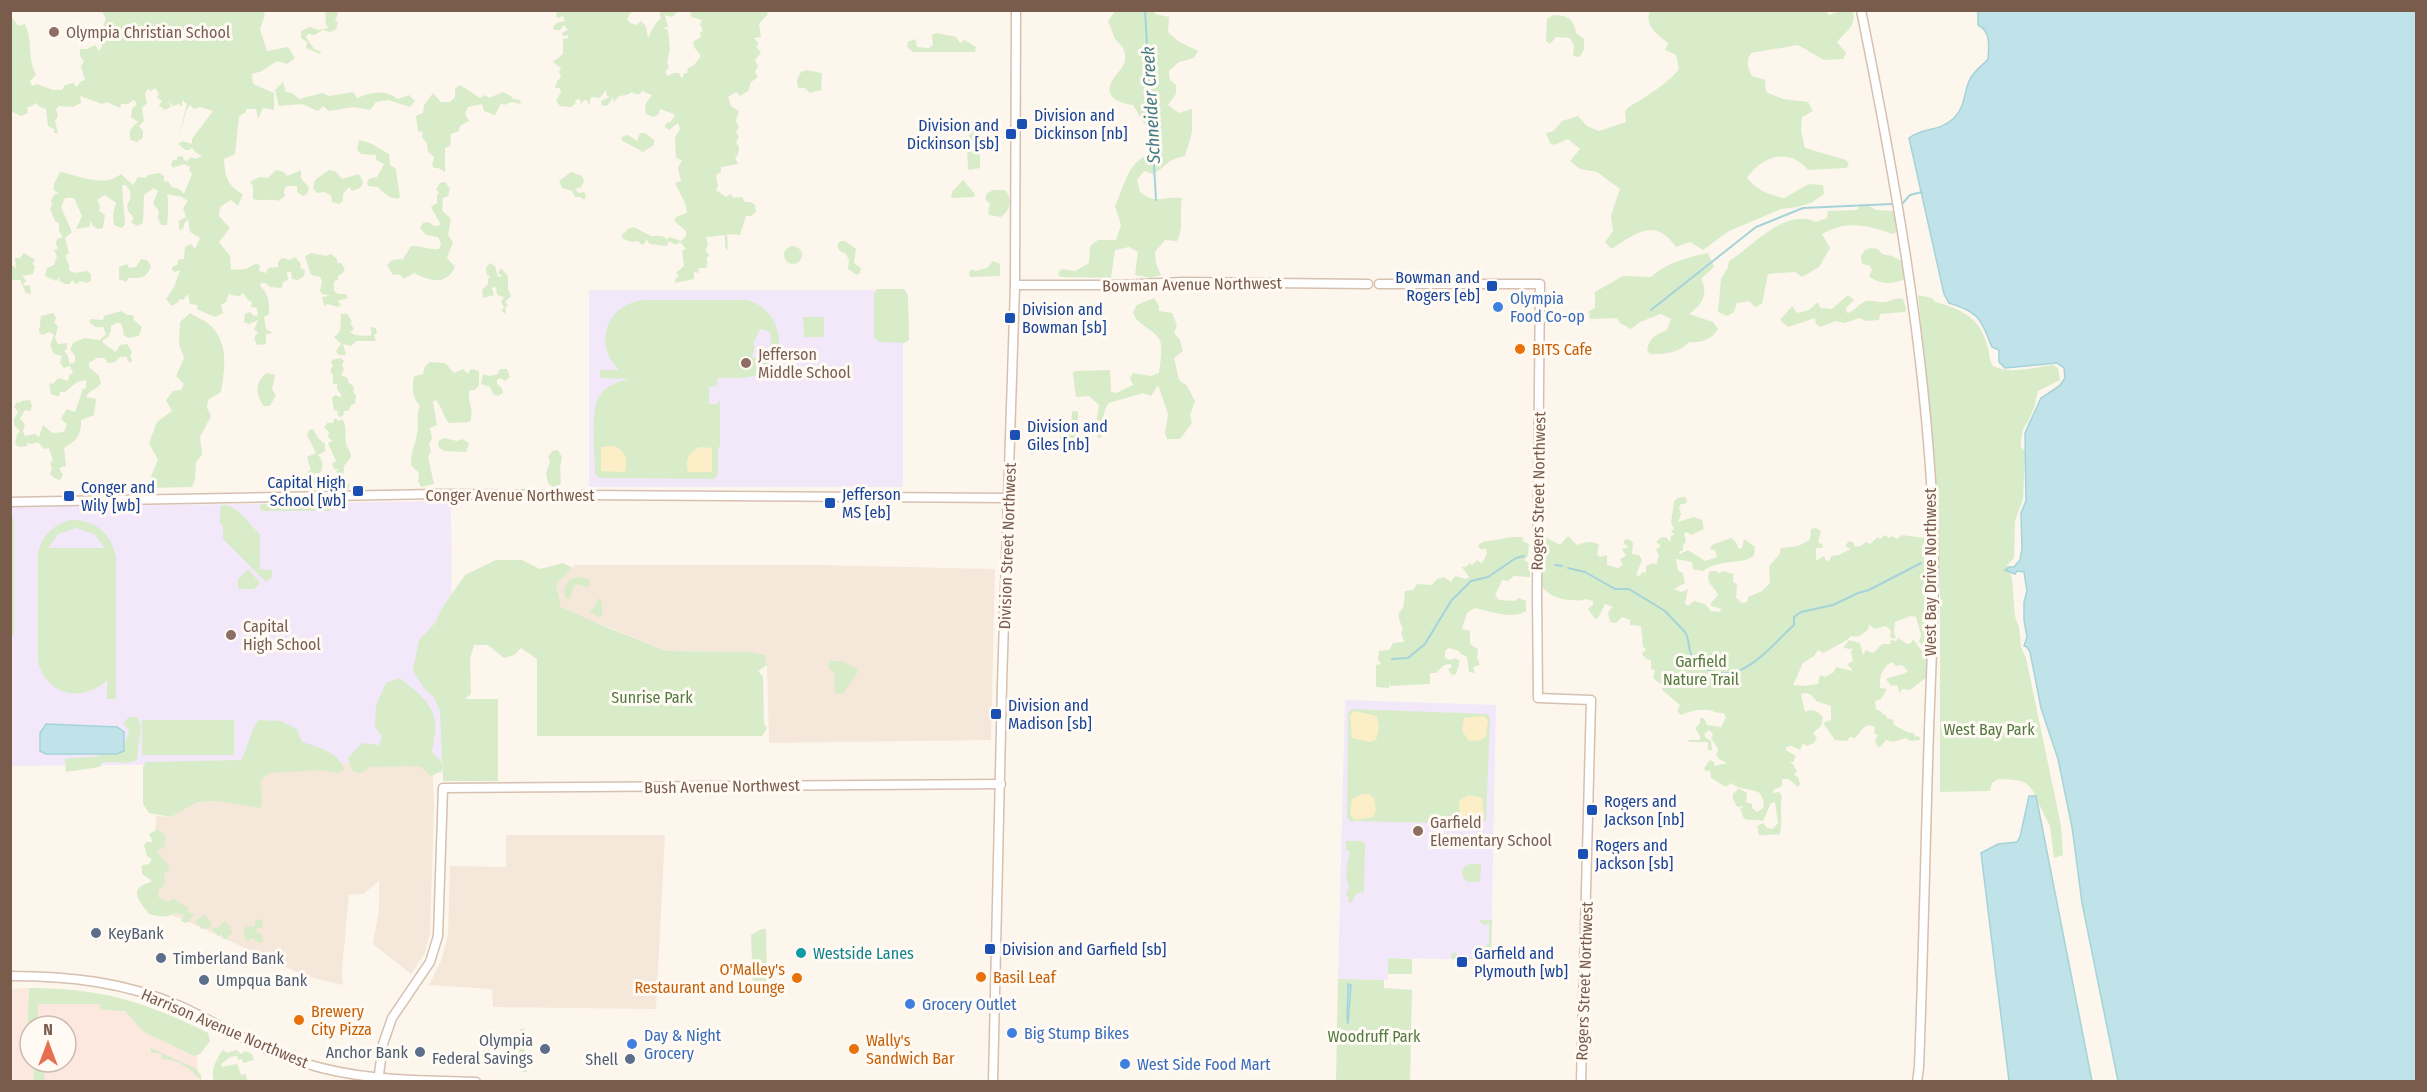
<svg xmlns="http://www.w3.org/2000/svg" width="2427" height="1092" font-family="'Fira Sans Condensed',sans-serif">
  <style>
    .residential { fill: #f5e8da }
    .commercial { fill: #fde8e0 }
    .education { fill: #f3e8fa }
    .green { fill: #d8ecc9; fill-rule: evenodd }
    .sand { fill: #fcefc7 }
    .water { fill: #bfe3e8; stroke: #a5d3da; stroke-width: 1.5 }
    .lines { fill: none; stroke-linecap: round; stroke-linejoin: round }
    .stream { stroke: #a5d3da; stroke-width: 2 }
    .secondary-casing { stroke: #d6c0b0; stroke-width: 11 }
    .secondary { stroke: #fff; stroke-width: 8 }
    .education-dot { fill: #8d6e63; stroke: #fffaf3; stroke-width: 2 }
    .transit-dot { fill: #1a4fb4; stroke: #fffaf3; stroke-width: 2 }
    .shop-dot { fill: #3f7fe0; stroke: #fffaf3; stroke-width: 2 }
    .food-dot { fill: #e8710a; stroke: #fffaf3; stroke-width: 2 }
    .service-dot { fill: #5c6f8a; stroke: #fffaf3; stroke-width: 2 }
    .culture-dot { fill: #0f9aa8; stroke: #fffaf3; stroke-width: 2 }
    .labels { text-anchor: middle; stroke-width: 6; stroke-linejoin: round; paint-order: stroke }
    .education-label { font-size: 16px; fill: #785e54; stroke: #fffaf3; text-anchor: start }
    .transit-label { font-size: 16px; fill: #164399; stroke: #fffaf3; text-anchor: start }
    .street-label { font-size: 16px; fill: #7a5c4d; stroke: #fffaf3 }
    .shop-label { font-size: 16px; fill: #366cbe; stroke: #fffaf3; text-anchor: start }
    .food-label { font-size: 16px; fill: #c56008; stroke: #fffaf3; text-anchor: start }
    .park-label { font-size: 16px; fill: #537a41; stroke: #fffaf3 }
    .service-label { font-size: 16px; fill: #4e5e75; stroke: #fffaf3; text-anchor: start }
    .culture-label { font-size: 16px; fill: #0d838f; stroke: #fffaf3; text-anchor: start }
    .water-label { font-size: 18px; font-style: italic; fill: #437c86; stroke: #fffaf3 }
  </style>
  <rect width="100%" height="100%" fill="#fdf6ec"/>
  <g class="residential">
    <path d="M575,565H816L995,569L991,740L769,743L767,665L765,655L752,652L667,651L580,616L561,607L556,584Z"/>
    <path d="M432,762L434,807L430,933L425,953L411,974L373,944L379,909V881L363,894L349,895L342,969L343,985L305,976L187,921L153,908L156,816L171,817L197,802L218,801L261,764Z"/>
    <path d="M506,835H665L656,1009L493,1007L492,989L429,985L441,961L448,935L450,866L506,867Z"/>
  </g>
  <g class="commercial">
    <path d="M29,988L27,1041L30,1062H33L34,1081L11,1082V989Z"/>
    <path d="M37,1001H105L197,1050L198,1081L36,1082V1062H66V1026H37Z"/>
  </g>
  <g class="education">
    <rect x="589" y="290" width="314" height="197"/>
    <path d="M451,501L453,762L11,766L10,507Z"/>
    <path d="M1345,700L1496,705L1491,960L1388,958V980L1338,979Z"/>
  </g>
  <g class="green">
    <path d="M1799,10L1804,12L1805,11H1825L1829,15L1840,11H1853C1857,26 1846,31 1837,42L1846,53L1843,59L1824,60L1798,45L1751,53C1746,62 1747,67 1752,76L1765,80L1766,92L1783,99L1808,102L1813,111L1802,117L1801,130L1805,148L1846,160L1849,165L1846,168L1808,170C1790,147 1761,156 1747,178C1757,190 1769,195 1784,198L1809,184L1823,185L1824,194L1811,203L1797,207L1781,209L1729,231L1703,250L1690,242L1676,247C1654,216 1636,234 1611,249L1605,242L1613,231L1611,216L1620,189L1597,172L1580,169L1570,161L1580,149L1568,139L1554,145L1550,143L1546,133L1554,131L1562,121L1578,116L1587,126L1599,131L1626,122L1625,111C1632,103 1637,103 1645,97C1657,89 1670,81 1679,69L1676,55L1665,50L1668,43C1657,34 1644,25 1650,11Z"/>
    <path d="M102,11H263L265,15L260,29L267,51L288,47L295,58L287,64L277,61L262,71L252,74L253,84L274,93V110L263,108L258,119L256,109H246V112L239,116L235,154L224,159C225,175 227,186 243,194L238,206L231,200L220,207L219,216L230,228L219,242L230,256L231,270L246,269L255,264L260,265L259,271L266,273L268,268L278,267V262L282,258L289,260L295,257L301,264L300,268L305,270L304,276L298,280L292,279L291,272H287L288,280L283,282L282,288L270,287L265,283H261L260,286C268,293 270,303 269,314L264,317L266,329L273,333L266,334V344L257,345L254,338L258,332L254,330L258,320L249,324L244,322L245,314L250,312L254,316L258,315L257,308L251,307L252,302L248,300L243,293L240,296L231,295L229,293L226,302L221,305L223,313L215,317L198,310L197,305L190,304L188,294L183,300L180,299L177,303L172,306L166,299L174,287L180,270L175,272L172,270V267L177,265L179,259H184L185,247L191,244L195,249L200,238L190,232L188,219L184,224L183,229L179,230V221L186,217L183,208L188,201L182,197L167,194C169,201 168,218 167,225H161L158,218L159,211L153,203L158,191L154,188L144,195L143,223L137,226L131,222L134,218L128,211L127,205C132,197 132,192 126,185H122L125,224L122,228L114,225L113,214L116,203L105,195L97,200L100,206L99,211L105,215L103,228L98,229L93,226L91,221L89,227L76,229L82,216L74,198H65L61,207L72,232L65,238L69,253L65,256L69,265V270L74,273L87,271L91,274V281L86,283L81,281L76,284L72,280L70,284H65L59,281L60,277L56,281L45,276L47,268L54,265L57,256L54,250L58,249L56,244L57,239L63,237L59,231V223L55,221L50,209L52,205L51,200L55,194H59L54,190V184L60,172C81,176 103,188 121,174L133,185L138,177L146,178L148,175L160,173L164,176V182L168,181L172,187L179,189L184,194L192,174L189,170L190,167L184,164L173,168L171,164L173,160H177V157L182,156L186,162L191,157L195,159L202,156L195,152L192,147L190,150H185L178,144L182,141L192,144V139L213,111L200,107L194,109L190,105L187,109L178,140L187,104L182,100V107L179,104L173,106L169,101L171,107L164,110L159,105L162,101L157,98L159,93L155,88L151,91L148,89L145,93L147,103L142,108L144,121L139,126L143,131V138L137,142L131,140C128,131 131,128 138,122L131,117L132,109L137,104L134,100L128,104H121L120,108L107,102L102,104L80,96L81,103L73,107L59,106L56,109L58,116L55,121L58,133H54V129L48,126L46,109L40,107L36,103L32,106L27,107L28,113L21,116L11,111V16L18,26L25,24C33,41 27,58 36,75L30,81L32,86L37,84L53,90H62L65,85L73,83L77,87L80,82L85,80L81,66L84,62L80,56V49H87L95,45L99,51L102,46L97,39L99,34L104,32L102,29L106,19Z"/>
    <path d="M327,11H336L338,14L335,20L338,22L336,29L330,32L323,30L314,35L308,34L306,37L314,49L321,52L320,54L306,48L307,42L301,38V31L310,27L318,30L329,28L326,25L325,13Z"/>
    <path d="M561,11H629L631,12L627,19L630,23L637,25L641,21L646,26L648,38C651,32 655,23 661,18L659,14L663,11H679L672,17L665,15L668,27L663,28L668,30L670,50L667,62L669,67L665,72L668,76L673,73H679L682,79L684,73H687L688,68L694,65L701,56L694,47L693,42L701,37L700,32L703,31L700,24L702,20L691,17L690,11L765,10L768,14L759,24L761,37L754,38L759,44L756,46L761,53L755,60L758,66L755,72L758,77L751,82L748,91L740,96L736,92L728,97L731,106L739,111L736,121L739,127L736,132L739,137L736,142L739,147L738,155L735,157L738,164L721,167V172L716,175L718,186L716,190L726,197L730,194L734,198L742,197L745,202H751L755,205L756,212L751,216H746L740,235L727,234L728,250L725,247V235L706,237L708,246L705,250L709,255L706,259L708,262L706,268H699L698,273L694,272V279L675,283V279L679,276L676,273L684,266L682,251L686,249L680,242L676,245L669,241L667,246L650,244L646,239L645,243L642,245L638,241L632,242L623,239L622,235L628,229L634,227L651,236H662L667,239L670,237L681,241L686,236V231L674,221L676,217L687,213L685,203L675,183L681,181L678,168L682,160L676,158L675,138L680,129L678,123L669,130L665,127L666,123L670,122L675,116L674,114L660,109L658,115L653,117L646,114L645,105L652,95L642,91L640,94H635L632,92L627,95L619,96L614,102L613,97L608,105L602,106L601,101L610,97L607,96L606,90L600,98L591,97L589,105L587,100H584L581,104L580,99L576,100L575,104L571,107L560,106L556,101L561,92L560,88H555L557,81L561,77L559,72L561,68L553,62L563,54V39L568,38V35L563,36L562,33L568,30L564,25L560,30H554L553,28L556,23L565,21L563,16L558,18L556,16L558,11Z"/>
    <path d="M1115,11H1154L1155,14L1169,17L1168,32L1178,41L1198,51L1194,58L1179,62L1169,71L1170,80L1176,85V94L1168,105L1179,113L1192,109V132L1185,156C1165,160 1169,165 1153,174L1144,171L1137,180L1140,192C1158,206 1164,195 1182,198C1179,212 1184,229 1177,241L1165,240L1155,252L1156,264L1161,275L1151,278L1135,275L1138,252L1129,247L1115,250L1111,278L1060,277L1058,273L1062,269L1075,271L1089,263L1090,246L1098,240H1116L1121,225L1115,206C1125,186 1126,164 1149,154L1156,142L1133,105C1122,104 1104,98 1111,83C1115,73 1127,68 1125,54C1124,46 1119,44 1115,39C1112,33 1111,27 1108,21Z"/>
    <path d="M1978,11H2017L2087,345L2118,1081L2082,903L2072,827L2058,759L2041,708L2030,652L2027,647L2024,646L2027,637L2024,620V602L2027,591L2024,572L2017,571L2016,564L2020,560L2022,549L2021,513L2026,501L2025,458L2023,499L2015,521L2014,558L2007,565L2012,578L2015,616L2019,627L2021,647L2026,658L2061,826L2063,855L2054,858L2050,826L2038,802L2092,1081H2009L1981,853L1998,844L2017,843L2020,837L2029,796L2035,795C2027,778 2016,780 1998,779L1992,783L1990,791L1940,792V598L1937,503L1918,295L1932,298L1935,302C1962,309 1981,318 1988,348C1990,355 1989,360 1993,366C2011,375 2034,367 2053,365L2058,368L2060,380L2038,391C2036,397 2036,404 2033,410C2027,428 2021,424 2021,447L2025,451C2026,438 2025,422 2036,412C2037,394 2056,391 2065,377L2064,368L2057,363L2005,368L1999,362V350L1992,347C1980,318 1979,312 1949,303L1944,294L1909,138C1927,125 1937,134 1954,118C1966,106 1963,93 1970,79C1975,70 1981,67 1988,59C1989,47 1991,31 1978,25Z"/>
    <path d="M1553,15C1567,15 1574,19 1576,33L1584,39V49L1580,57L1573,56L1574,46L1570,38L1556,37L1550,44L1546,41L1547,19Z"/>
    <path d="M936,33L956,37L960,43L965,40L976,47L975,52H913L907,47L908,42L915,39L917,47L929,48L933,45L932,35Z"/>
    <path d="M806,70L822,73L821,90L810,93L805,88H798L797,80L801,72Z"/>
    <path d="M283,82L286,92L292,93L299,99L322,93L329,96L353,92L357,98C373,92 384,89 398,99L409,95L415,101L410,107L388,100L376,102L370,110L353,107L329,111L323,106L318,111L302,104L279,106L275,90Z"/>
    <path d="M460,85L480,98L485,95L489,98L503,92L511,96L513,99L520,100L521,104L512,102L504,105L501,103L495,115L484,111L482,104L468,107L465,114L469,121L460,126L459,131L451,134L450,146L445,148V172L438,168H434L432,165L434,157L428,152L427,144L422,137L423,132L418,131L416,116L423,113L424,105L433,93L441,102H450L455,97V89Z"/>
    <path d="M969,121H977L979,131H975L977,141H971L969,139Z"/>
    <path d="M640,133H645L654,140V145L643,152L621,140L623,136L628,135L637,141Z"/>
    <path d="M359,140L370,143L389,154L390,165L396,169L400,198C392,200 384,194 378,187L368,186L367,182L370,178L377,177L384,164L376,160V155L361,154L357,150Z"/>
    <path d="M970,146L980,147V168L969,170L968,168L967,149Z"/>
    <path d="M276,170L284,172L287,176L301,170V178L309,188L307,194L303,196L297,192V186H286L284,191L285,196L278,201C269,198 261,202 253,199V186L250,182L259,177L268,178Z"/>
    <path d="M329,170L336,172L342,179L359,174L363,182L360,188L352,191L349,187L343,194V201L339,204L332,202L331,195L324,192L317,193L313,188L315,180Z"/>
    <path d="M571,172L582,176L584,181L581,187L575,189L579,193L584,192L586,197L584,200L580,197H575L572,191L562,188L559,181Z"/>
    <path d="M963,180L975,194L974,197L951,198L952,192Z"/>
    <path d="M445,182L450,189L448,196L443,198L442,210L451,219L448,235L453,242L447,258L455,267C446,286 430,281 414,273L404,279L399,274L393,275L387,265L392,260L403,259L411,246C422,246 429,250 439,249L441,243L438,237L426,235L420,228L423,223L428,222L434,226L441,225L431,207L437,203V195L439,192L436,190L440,183Z"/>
    <path d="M994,190H1005C1013,199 1010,211 1001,217L989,215L988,211L990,204L985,199L987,193Z"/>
    <path d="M1866,204L1876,210L1893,211L1898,231L1893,234C1867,225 1847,220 1822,234L1830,248L1819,267L1802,277L1795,272L1768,274L1762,304L1755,307L1749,301L1737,303L1734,312L1727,316L1718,312L1721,279L1728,267L1729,261C1754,246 1785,207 1816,222L1827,218L1828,211L1857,210L1860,206Z"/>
    <path d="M840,241H845L856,249L854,263L861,268L860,273L857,275L848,269L849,260L846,254L839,250L837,246Z"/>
    <circle cx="793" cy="255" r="9"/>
    <path d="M1871,248L1878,249L1882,254L1892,256L1904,262L1906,278C1895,285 1879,285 1869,276L1872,270L1870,266L1862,264L1861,256L1865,250Z"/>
    <path d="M24,253L35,260L32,264L35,266L33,274L22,276L27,281L23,283L25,286L30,285L31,294L26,293L20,280H11V265L16,268L15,258H20Z"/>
    <path d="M311,253L326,256L331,254L337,259V263H341L345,269L343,273L338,276V280L334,281V291L338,294H346L348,298L338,301L341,305L338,307L327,304L324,306L322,297L331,296L322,294L320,291L322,281L320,277L311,275L305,256Z"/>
    <path d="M1708,253L1714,267L1701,279C1709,294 1702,305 1689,314L1713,322L1718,329C1711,340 1702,343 1689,342C1681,352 1663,355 1650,354L1647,350C1650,337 1656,335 1667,330L1671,319L1661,314L1640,322L1631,329L1620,323L1617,318L1590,319L1589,311L1595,308V292L1623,276L1651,277C1666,263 1688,257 1708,253Z"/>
    <path d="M141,259L147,260L151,266C146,279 142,278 129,278L126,282L119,279V267L127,264L129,268L136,267Z"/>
    <path d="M993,261L1000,264V276L970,277L969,272L973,269L975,271L987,268Z"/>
    <path d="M490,263L495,266L498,277L502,276L498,273L501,268L508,276V289L511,296L505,302L508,305L505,308L506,312L505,314L502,311L504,307L501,302L504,297L497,295L496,287L492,288L494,295L483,298L482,290L488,284V279L490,276L487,275L486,268Z"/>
    <path d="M877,289H904L908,295L909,340L905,343L879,342L874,337V294Z"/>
    <path d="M1848,295L1854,300L1846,308L1847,313C1855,311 1857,306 1864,302C1870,299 1877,303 1884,302C1891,302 1895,297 1903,299L1906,308L1905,312L1880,314L1879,320L1866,321L1859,318L1845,323L1836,321L1820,327L1816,324L1815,318L1788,327L1780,320L1792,306L1797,313L1809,310L1818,302L1820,308L1832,309Z"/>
    <path d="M1154,298L1159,306V311L1172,313L1177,325L1174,333L1180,340L1183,351L1174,358L1179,380L1187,386L1195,401L1190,415L1192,423L1180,439H1167L1165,433L1168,414L1158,385L1151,396L1143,393L1109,403C1101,412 1104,427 1101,438H1098L1096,423L1099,405L1089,396L1076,397L1073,373L1076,371L1110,370L1111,392L1116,393L1133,385L1130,378L1133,373L1151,376L1159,373C1160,365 1162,353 1161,344C1157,328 1136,327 1133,312L1137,305Z"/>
    <path d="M644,300H747C781,309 793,356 758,374C746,380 731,378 717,378V386L709,387V404H717L720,400V447H718V474L714,479L599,478L595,474C595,454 590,415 598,398C604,386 617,382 629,379L600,378V370H619C593,344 606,304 644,300ZM760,329L770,332C772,343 770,352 763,360L752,357L755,346L753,344Z"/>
    <path d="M121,311L127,315H133L134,320L142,327L139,336L128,338L124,335L122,325L118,322L111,326V331L108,337L103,340V343L116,352L120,345L127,344L132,352L130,357L132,360L130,363L127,360V357H120L115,362L108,363L104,358H97L89,363V367L99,376L101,383C97,390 90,389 86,397L96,399L94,415L81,420C82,435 76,441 64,448L66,466L59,468L63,475L60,480L54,478L50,474L52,469L50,463L53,460L49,448L44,449L38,442L32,444L26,443L28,446L19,447L15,444L17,434L20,431L14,425V419L18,412L14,407L17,402L20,403L21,401L30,400L32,406L30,411L25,410L20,419L25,424L23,431L25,436L35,434L39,437L43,425L52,433L64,432L67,424L63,421L61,418L67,409L75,412L83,389L86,388V380L77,382L65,392H60L59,397L51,394L49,383L53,384L58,378L68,381L69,375L73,373L70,366L64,368L60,363L62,356L54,354C49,344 50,345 54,335L50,332L42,335L39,332L41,316L53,313L56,318L54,323L58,326L55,338L58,344L67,343V349L64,351L67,354L70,364L75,362V355L70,350L73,343L84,338L100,340L106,334L103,327H95L89,322L91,319L103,320L104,316Z"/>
    <path d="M190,313C196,317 205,320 210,325C229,343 225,369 221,392L208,400L207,408L211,416L200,437L202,455L196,462L195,479L192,487L146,488L158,460L149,443L157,422L172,411L166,400L173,391L181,390L184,384L176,376L184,358L179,344L180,322Z"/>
    <path d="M341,314H347L352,321L350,323L354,329L350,332L355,335L370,336L372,333L370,327L376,328L377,333L374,335L376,341H356L351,346L343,344L346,355H339L336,351L341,344L334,337C343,331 340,323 341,314Z"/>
    <path d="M803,317H824V337H804Z"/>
    <path d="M340,358L344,361L342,365L344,369L341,375L348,378V382L354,387L353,392L356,395L355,404L351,405L348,411H344L343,416L340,417L337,414L338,411L334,410L332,398L335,395L340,397L342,396L337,389V384H333V375L330,371L333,365L331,363L332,360Z"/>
    <path d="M430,362L445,363L454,373L463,369L468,374L471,369L479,371V385L475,390H470C466,401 475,407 470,422L449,423C443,416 442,407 436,400L433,402L437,425L430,428L432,438L429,444L431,451L428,457L434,484L421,487L418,481L419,473L411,465C410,452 418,439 418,426C418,417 416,414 420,406C412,397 412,388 414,376L423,374L425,366Z"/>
    <path d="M500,369H507L510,377L505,381L500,378L497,380V384L502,388L503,393L498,396L493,394L490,387L481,384L483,374L489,376L498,374Z"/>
    <path d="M267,373L275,375L272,390L276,395L270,406H264C255,395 255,381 267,373Z"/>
    <path d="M1075,411L1078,412V438L1059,439L1061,434H1068L1071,431L1072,412Z"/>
    <path d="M335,418L339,421L342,419C348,427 344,434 346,443C347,449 351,450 351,457L344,466L343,480L350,485L348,490L341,493L313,496V492H308C303,486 304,478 308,471L311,470L307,457L316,453L307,435L309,430L313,429L318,438L325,444V451L318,455C323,461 324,467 320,473H315L312,477L318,482L324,478L325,481L332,485L331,481L339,477L336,472L338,469H334L332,464L336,461L328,443L333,441L328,437L329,432L324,427L327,423H333Z"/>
    <path d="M443,438L457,441L462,439L469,443L466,452L445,451L439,448L438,442Z"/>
    <path d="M558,450L562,457L560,468L561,483L556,490L548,483L546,474L550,461L548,457L552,451Z"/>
    <path d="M1685,497L1687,501L1685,504H1681L1679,508L1681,514L1678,522L1694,517L1702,520L1704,529L1691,535L1687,532L1684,534L1686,542L1683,545V551H1679L1680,554L1688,550L1705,561L1717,557L1715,550L1710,549L1712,545L1731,538L1735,541L1739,549L1742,548L1744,539L1755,547L1754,556C1751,557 1749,559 1745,560C1733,563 1716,561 1703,571L1693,569L1692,562L1676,559L1678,571L1683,573L1685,583L1674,589L1681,592L1688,589L1685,603L1688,606L1694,601L1705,604L1711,611L1719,612L1722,609L1711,606V603L1718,595C1714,585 1704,583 1710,571H1717L1718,574L1723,571L1733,574V582L1737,584L1736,598L1742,603L1747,602L1748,597L1762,591L1770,583L1769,566L1779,555L1781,548L1798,546L1810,540L1811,529L1816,528L1821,531L1818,542L1823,545L1822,548H1816V561L1824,556L1826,561L1830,560L1831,556L1839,555L1851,549L1845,546L1849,541L1854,543V546L1859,547L1866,542L1870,544L1878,537L1880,539L1885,535L1889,538L1892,536L1897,539L1902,535L1925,538L1924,566L1931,568L1930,596L1924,600L1926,619L1922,629L1926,628L1924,647L1919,642L1921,635L1916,617L1911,616L1895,622L1894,633L1896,637L1894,639L1890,637L1891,631L1886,626L1875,629L1868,624L1869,628C1864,634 1859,638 1851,636L1847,640L1823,653L1818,650L1814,656L1803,663L1793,685L1803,686L1818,684L1820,675L1825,677L1834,672L1836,667L1853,671L1847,664L1853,661L1851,652L1853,649L1843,648L1849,640L1860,643L1863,655L1866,650L1873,653L1882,644H1890L1891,640L1896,641L1898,638L1907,644L1911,643L1913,639L1924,654L1922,657L1928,659L1929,669L1927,677L1910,690L1902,689L1900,693L1897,685L1891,686L1886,679C1894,675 1902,676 1908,671L1902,665L1896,666L1892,662C1882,667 1879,677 1880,688L1887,689L1881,699L1875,701L1876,709L1882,712V715L1885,714L1887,718L1893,720L1894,725L1907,732L1914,733L1915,737L1918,736L1921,740L1910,741L1906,738L1893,742L1886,740L1880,747L1877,746L1875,739L1878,736L1874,733L1875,727C1864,722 1862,731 1855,738L1850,737L1847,741L1835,740L1823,723L1831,720V706L1816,701C1812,694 1808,692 1801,694L1805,712C1812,708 1819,711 1823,718L1821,726L1813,733L1817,738L1814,743L1807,746L1803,743L1800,750L1791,746L1786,747V750L1796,756L1793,762H1789L1793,764L1797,771L1794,775L1798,777L1800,784L1798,787L1789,779H1782V786L1773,790L1774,793L1779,792L1782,796C1779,809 1784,824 1779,835C1774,833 1766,836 1759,835L1757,826L1763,823L1767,828L1773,829L1778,823L1775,802L1771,803L1763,821C1758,819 1746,822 1743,817C1742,814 1742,811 1740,809L1744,806L1737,807L1733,799V793L1736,792L1738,788L1747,793L1746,802L1752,804V808L1757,812L1763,808L1764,802L1760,793C1750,788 1739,790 1731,783L1726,787L1711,778L1710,770L1706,772L1704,768L1710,760L1714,762V766L1727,763L1719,759L1716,755L1718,749L1711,738L1713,734L1709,730L1704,734L1706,738L1711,741L1712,750H1708V742H1690L1687,740H1699L1701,738L1695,728L1700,723V718H1704L1707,725L1721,727L1726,717L1723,713C1717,714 1714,711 1709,710C1699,709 1689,711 1681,715L1677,711L1680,705L1662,690V685L1653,678L1655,670L1651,669V660L1646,659L1642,654L1646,649L1643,647L1641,626L1630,625V620L1622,617L1616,623L1610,622L1608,612L1613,607L1605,604L1598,618L1595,619L1588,609L1593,605V601L1585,599C1579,602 1578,600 1572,600C1556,600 1545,593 1537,580L1543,574L1541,568L1543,566L1542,541L1547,538L1560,545L1568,536L1577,545C1584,542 1593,540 1599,545L1597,554L1600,557L1607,555V565L1618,568L1623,565L1620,559L1626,556L1622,549L1629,547L1624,544V540L1629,539L1633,543L1632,554L1639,555L1642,560L1636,575L1640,576L1642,572L1646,573V566L1654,563L1656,565L1659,556L1656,549L1661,546L1656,542L1660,538L1666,537L1670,542L1671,536L1675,534L1671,532L1674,528L1671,523L1674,501L1678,498Z"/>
    <path d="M330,503L333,506L330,511H261L260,504Z"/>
    <path d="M222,505C238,504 248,524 260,534V569L272,570V577L266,582L223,539V526L220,523V509Z"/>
    <path d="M11,515L14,520V634L11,636Z"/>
    <path d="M70,520C95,519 113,534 116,559V699H107V680C83,703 47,696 38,662V553C42,535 53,525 70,520ZM76,528L94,534L105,548H48L58,534Z"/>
    <path d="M1513,537H1522L1524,542L1529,544L1528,556L1524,560L1530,564V577L1514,576L1508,581L1502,580L1495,595L1499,600L1514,601L1519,598L1526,601V611C1513,620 1489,611 1475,608L1467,613L1462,629L1470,631V644L1478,649L1477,658L1480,665L1473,667L1475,673L1469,672L1467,657L1461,654L1459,651L1449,648L1445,651V658L1451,660L1455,658L1460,661L1456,674L1452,675L1448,669L1452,667L1450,664L1444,665L1436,673H1430V684L1390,686L1389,683V688L1376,687V665L1381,664L1378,660L1379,651L1389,650L1393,643L1404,642L1401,632L1403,629C1393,606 1403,618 1404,601C1405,598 1404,594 1405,591L1413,590L1417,584L1432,585L1437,579L1444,577L1451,582L1455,576L1466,579L1469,577L1462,567H1466L1470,563L1472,565L1477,560L1482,563L1487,554L1486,549H1480L1478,546L1482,542Z"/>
    <path d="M496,560H522L540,569L563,563L573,568L556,584L561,607L608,628L667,651L752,652L765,655L767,665L758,671L763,677L764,723L767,728L762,736H537V659L521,648L514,655L504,658L488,645H474L470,659L471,694L465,699H498V781H443L440,711L433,696L424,688L413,671L419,640L435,623L444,605L465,575Z"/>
    <path d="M248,569L260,583L254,589H238V579Z"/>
    <path d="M576,577L589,579L590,585L587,587L578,584L574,586L570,599L566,598C561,589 567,580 576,577Z"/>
    <path d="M598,598L602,601V616L598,617L589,611L595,607Z"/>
    <path d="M829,661H842L857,669V673L843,694H835L834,672L829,669Z"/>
    <path d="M399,678C414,689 433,702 435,722C437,731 433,743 432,752L442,763V771L431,776L421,767L409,766L371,767L361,773L353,772L348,758L362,743L379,745L382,736L375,727L376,705L386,683Z"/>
    <path d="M1352,709L1487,714L1490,718L1486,820L1482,824L1351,821L1347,818L1348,712Z"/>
    <path d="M129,717H137L141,725L137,760C125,766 115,760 102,763L100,767L66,772L65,759C77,756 89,759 101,755C109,752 111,749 120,750L125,744L129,730L123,723Z"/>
    <rect x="142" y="720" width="92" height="35"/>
    <path d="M259,720L281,721L297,729L302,742C318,747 338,752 344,769L338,773L321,770L269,773L260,781L262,795L261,808L218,801L197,802L171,817L149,813L143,804V767L146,762L241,760C249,748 249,731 259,720Z"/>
    <path d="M158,829L165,835V846L156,852L168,864L169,870L164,873L165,879L163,887L158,890V897L168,902L173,899C179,901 181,905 188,907V912L195,914L190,918L191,921L185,923L181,921L184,914L175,913C167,918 159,917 149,914C145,907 128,893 143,885C146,883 150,883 152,881L142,874V865L149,864L152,859L147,856L144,845L147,842H153L149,834Z"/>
    <path d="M1346,841H1362L1365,844L1364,892L1356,894L1352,902H1348L1349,897L1346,895L1349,886C1343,876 1348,862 1350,852L1346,850Z"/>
    <path d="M1481,864V870L1479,875L1481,877L1480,882H1468L1463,878L1462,872L1464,867L1470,864Z"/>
    <path d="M204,915L212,923L210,928L201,929L200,925L196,924V920Z"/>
    <path d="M259,919L263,922L262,928H257L256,931L262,935L263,941L260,943L255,941L254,938L246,941L243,929L248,926L255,927V921Z"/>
    <path d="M1479,920H1492L1491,959H1452L1451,955L1455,952L1458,957L1482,958L1481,953L1484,947L1489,944V923L1484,925Z"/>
    <path d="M225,921L230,926L232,933L228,936L229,939H223L222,934L218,936L212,929L215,927L217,928Z"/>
    <path d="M762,929H766L767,986L758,988L753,984L751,935Z"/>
    <path d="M1388,958L1412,959V974H1388Z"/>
    <path d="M1338,979L1384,980V988L1412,990L1410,1081L1336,1082Z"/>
    <path d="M29,988C99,988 145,1001 208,1033L210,1041L200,1054L194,1056L144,1032L125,1011L101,1010L100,1004H38V1026H30V1050L27,1041Z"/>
    <path d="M520,1029H525L524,1059L527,1072H523L519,1063Z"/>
    <path d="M151,1048L195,1068L201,1075V1081C192,1070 179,1059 162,1059L161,1053H151Z"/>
    <path d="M223,1050L227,1053L237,1050L241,1054L245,1051L252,1054L254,1060L243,1063L242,1059L238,1060L237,1056L230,1057L221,1064L222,1067L237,1064L241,1075L246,1074L247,1081H214C210,1071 216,1059 223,1050Z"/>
    <path d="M33,1062H43L45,1081H34Z"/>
  </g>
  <g class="sand">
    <path d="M614,446C626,451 628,460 625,472L601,471V447Z"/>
    <path d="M700,447L712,448V472H688C685,460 688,452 700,447Z"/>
    <path d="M1354,711L1377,716L1379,727L1376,740L1370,742L1352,738L1350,716Z"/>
    <path d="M1483,716L1488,720L1486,736L1481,740L1469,741L1462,731L1464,718Z"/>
    <path d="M1363,794H1369L1374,798L1376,811L1373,817L1355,820L1350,815L1352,799Z"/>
    <path d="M1469,795L1482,798L1484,817L1479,821L1464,819L1460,814L1459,801Z"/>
  </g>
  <g class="water">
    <path d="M1978,11H2416V1081H2118L2082,903L2072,827L2058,759L2041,708L2030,652L2027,647L2024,646L2027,637L2024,620V602L2027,591L2024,572L2017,571L2015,574L2005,570L2009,567H2014L2020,560L2022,549L2021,513L2026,501L2025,433L2041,398L2060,386L2065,378L2064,368L2057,363L2005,368L1999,362V350L1992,347C1980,318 1979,312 1949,303L1944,294L1909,138C1927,125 1936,134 1954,118C1966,106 1963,93 1970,79C1975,70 1981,67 1988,59C1989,47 1991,31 1978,25Z"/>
    <path d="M46,724L117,727L124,732V751L117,754H46L40,751V733Z"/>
    <path d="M2029,796H2036L2092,1081H2009L1981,853L1998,844L2017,842L2020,837Z"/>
    <path d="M1348,984L1351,985L1348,1024L1347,1018Z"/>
  </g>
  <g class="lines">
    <g class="stream">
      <path d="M1145,10L1156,200"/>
      <path d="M1903,203L1910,195L1922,192"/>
      <path d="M1651,310L1756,227L1803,208L1892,204"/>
      <path d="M1555,565L1562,566"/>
      <path d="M1568,568L1585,572L1615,589H1629L1665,611L1685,632C1691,641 1687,655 1696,662C1736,695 1767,649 1794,625V617L1801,612L1833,605L1858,593L1869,590L1921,563"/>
      <path d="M1392,659L1408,658L1425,644L1451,601L1471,581L1488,577L1516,558L1524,556"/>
    </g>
    <defs>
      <g id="secondary">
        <path d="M1861,10C1895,178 1925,346 1933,517C1936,599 1930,681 1928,763C1925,864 1923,965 1919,1067L1917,1082"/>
        <path d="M1379,284H1540L1537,593L1538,698L1591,700L1581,1082"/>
        <path d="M1015,285H1120L1183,282L1368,284"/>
        <path d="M10,502L436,494L1009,498"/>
        <path d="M10,976C69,976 125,982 180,1006C221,1025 260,1050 304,1063C360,1081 418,1080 476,1082"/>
        <path d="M378,1082L383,1044L392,1018L430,962L438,936L443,788L1001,784"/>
        <path d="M993,1082L1002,684L1015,285L1016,10"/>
      </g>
    </defs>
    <use href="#secondary" class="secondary-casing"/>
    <use href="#secondary" class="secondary"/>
  </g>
  <g class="education-dot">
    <circle cx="54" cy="32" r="6"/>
    <circle cx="746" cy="363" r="6"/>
    <circle cx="231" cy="635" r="6"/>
    <circle cx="1418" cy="831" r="6"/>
  </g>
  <g class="transit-dot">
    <rect x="1016" y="118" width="12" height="12" rx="3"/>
    <rect x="1005" y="128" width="12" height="12" rx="3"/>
    <rect x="1486" y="280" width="12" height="12" rx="3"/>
    <rect x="1004" y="312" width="12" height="12" rx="3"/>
    <rect x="1009" y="429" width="12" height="12" rx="3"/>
    <rect x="352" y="485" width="12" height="12" rx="3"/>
    <rect x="63" y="490" width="12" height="12" rx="3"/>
    <rect x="824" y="497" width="12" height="12" rx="3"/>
    <rect x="990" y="708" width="12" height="12" rx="3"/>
    <rect x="1586" y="804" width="12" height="12" rx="3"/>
    <rect x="1577" y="848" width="12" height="12" rx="3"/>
    <rect x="984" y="943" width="12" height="12" rx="3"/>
    <rect x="1456" y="956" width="12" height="12" rx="3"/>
  </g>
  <g class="shop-dot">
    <circle cx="1498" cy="307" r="6"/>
    <circle cx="910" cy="1004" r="6"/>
    <circle cx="1012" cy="1033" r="6"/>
    <circle cx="632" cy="1044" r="6"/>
    <circle cx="1125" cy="1064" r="6"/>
  </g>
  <g class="food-dot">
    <circle cx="1520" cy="349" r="6"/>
    <circle cx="981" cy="977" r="6"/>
    <circle cx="797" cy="978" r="6"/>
    <circle cx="299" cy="1020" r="6"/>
    <circle cx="854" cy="1049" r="6"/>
  </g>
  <g class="service-dot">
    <circle cx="96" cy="933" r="6"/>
    <circle cx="161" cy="958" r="6"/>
    <circle cx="204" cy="980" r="6"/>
    <circle cx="545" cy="1049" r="6"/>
    <circle cx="420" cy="1052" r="6"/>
    <circle cx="630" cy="1059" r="6"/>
  </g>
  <circle class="culture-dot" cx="801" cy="953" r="6"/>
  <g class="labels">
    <g class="education-label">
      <text x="66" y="38">Olympia Christian School</text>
      <text x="758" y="360">Jefferson<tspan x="758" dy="18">Middle School</tspan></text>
      <text x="243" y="632">Capital<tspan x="243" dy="18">High School</tspan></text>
      <text x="1430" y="828">Garfield<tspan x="1430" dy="18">Elementary School</tspan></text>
    </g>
    <g class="transit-label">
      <text x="1034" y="121">Division and<tspan x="1034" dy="18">Dickinson [nb]</tspan></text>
      <text x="999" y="131" text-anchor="end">Division and<tspan x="999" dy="18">Dickinson [sb]</tspan></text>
      <text x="1480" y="283" text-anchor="end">Bowman and<tspan x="1480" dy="18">Rogers [eb]</tspan></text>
      <text x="1022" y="315">Division and<tspan x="1022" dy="18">Bowman [sb]</tspan></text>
      <text x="1027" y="432">Division and<tspan x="1027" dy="18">Giles [nb]</tspan></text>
      <text x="346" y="488" text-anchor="end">Capital High<tspan x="346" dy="18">School [wb]</tspan></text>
      <text x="81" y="493">Conger and<tspan x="81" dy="18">Wily [wb]</tspan></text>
      <text x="842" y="500">Jefferson<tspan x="842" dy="18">MS [eb]</tspan></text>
      <text x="1008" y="711">Division and<tspan x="1008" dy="18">Madison [sb]</tspan></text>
      <text x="1604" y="807">Rogers and<tspan x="1604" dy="18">Jackson [nb]</tspan></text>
      <text x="1595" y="851">Rogers and<tspan x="1595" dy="18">Jackson [sb]</tspan></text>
      <text x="1002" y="955">Division and Garfield [sb]</text>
      <text x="1474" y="959">Garfield and<tspan x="1474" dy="18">Plymouth [wb]</tspan></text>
    </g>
    <g class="street-label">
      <text transform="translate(1192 284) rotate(-1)" y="6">Bowman Avenue Northwest</text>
      <text transform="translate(1538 491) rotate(-89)" y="6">Rogers Street Northwest</text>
      <text x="510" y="501">Conger Avenue Northwest</text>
      <text transform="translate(1007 546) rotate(-88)" y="6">Division Street Northwest</text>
      <text transform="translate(1930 572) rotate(-90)" y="6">West Bay Drive Northwest</text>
      <text transform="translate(722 786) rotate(-1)" y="6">Bush Avenue Northwest</text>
      <text transform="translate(1584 981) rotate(-88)" y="6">Rogers Street Northwest</text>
      <text transform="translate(225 1028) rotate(23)" y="6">Harrison Avenue Northwest</text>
    </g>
    <g class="shop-label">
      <text x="1510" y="304">Olympia<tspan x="1510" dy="18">Food Co-op</tspan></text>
      <text x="922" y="1010">Grocery Outlet</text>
      <text x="1024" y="1039">Big Stump Bikes</text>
      <text x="644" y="1041">Day &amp; Night<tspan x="644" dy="18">Grocery</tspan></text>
      <text x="1137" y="1070">West Side Food Mart</text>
    </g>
    <g class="food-label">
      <text x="1532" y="355">BITS Cafe</text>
      <text x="785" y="975" text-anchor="end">O'Malley's<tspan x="785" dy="18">Restaurant and Lounge</tspan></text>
      <text x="993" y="983">Basil Leaf</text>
      <text x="311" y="1017">Brewery<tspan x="311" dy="18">City Pizza</tspan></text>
      <text x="866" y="1046">Wally's<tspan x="866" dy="18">Sandwich Bar</tspan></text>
    </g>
    <g class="park-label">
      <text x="1701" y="667">Garfield<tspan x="1701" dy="18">Nature Trail</tspan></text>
      <text x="652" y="703">Sunrise Park</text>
      <text x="1989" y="735">West Bay Park</text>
      <text x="1374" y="1042">Woodruff Park</text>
    </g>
    <g class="service-label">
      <text x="108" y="939">KeyBank</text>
      <text x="173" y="964">Timberland Bank</text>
      <text x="216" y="986">Umpqua Bank</text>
      <text x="533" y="1046" text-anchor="end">Olympia<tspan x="533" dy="18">Federal Savings</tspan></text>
      <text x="408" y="1058" text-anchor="end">Anchor Bank</text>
      <text x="618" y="1065" text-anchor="end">Shell</text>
    </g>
    <g class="culture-label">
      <text x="813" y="959">Westside Lanes</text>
    </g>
    <g class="water-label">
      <text transform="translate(1151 105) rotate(-93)" y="6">Schneider Creek</text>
    </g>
  </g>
  <rect width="2427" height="1092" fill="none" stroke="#7a5c4d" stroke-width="24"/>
  <g transform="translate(48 1044)"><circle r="28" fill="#fffaf3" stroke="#cabbb1" stroke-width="1.5"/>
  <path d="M0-4.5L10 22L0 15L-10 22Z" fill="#e76f51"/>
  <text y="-9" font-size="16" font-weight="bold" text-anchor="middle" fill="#7a5c4d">N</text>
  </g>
</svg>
